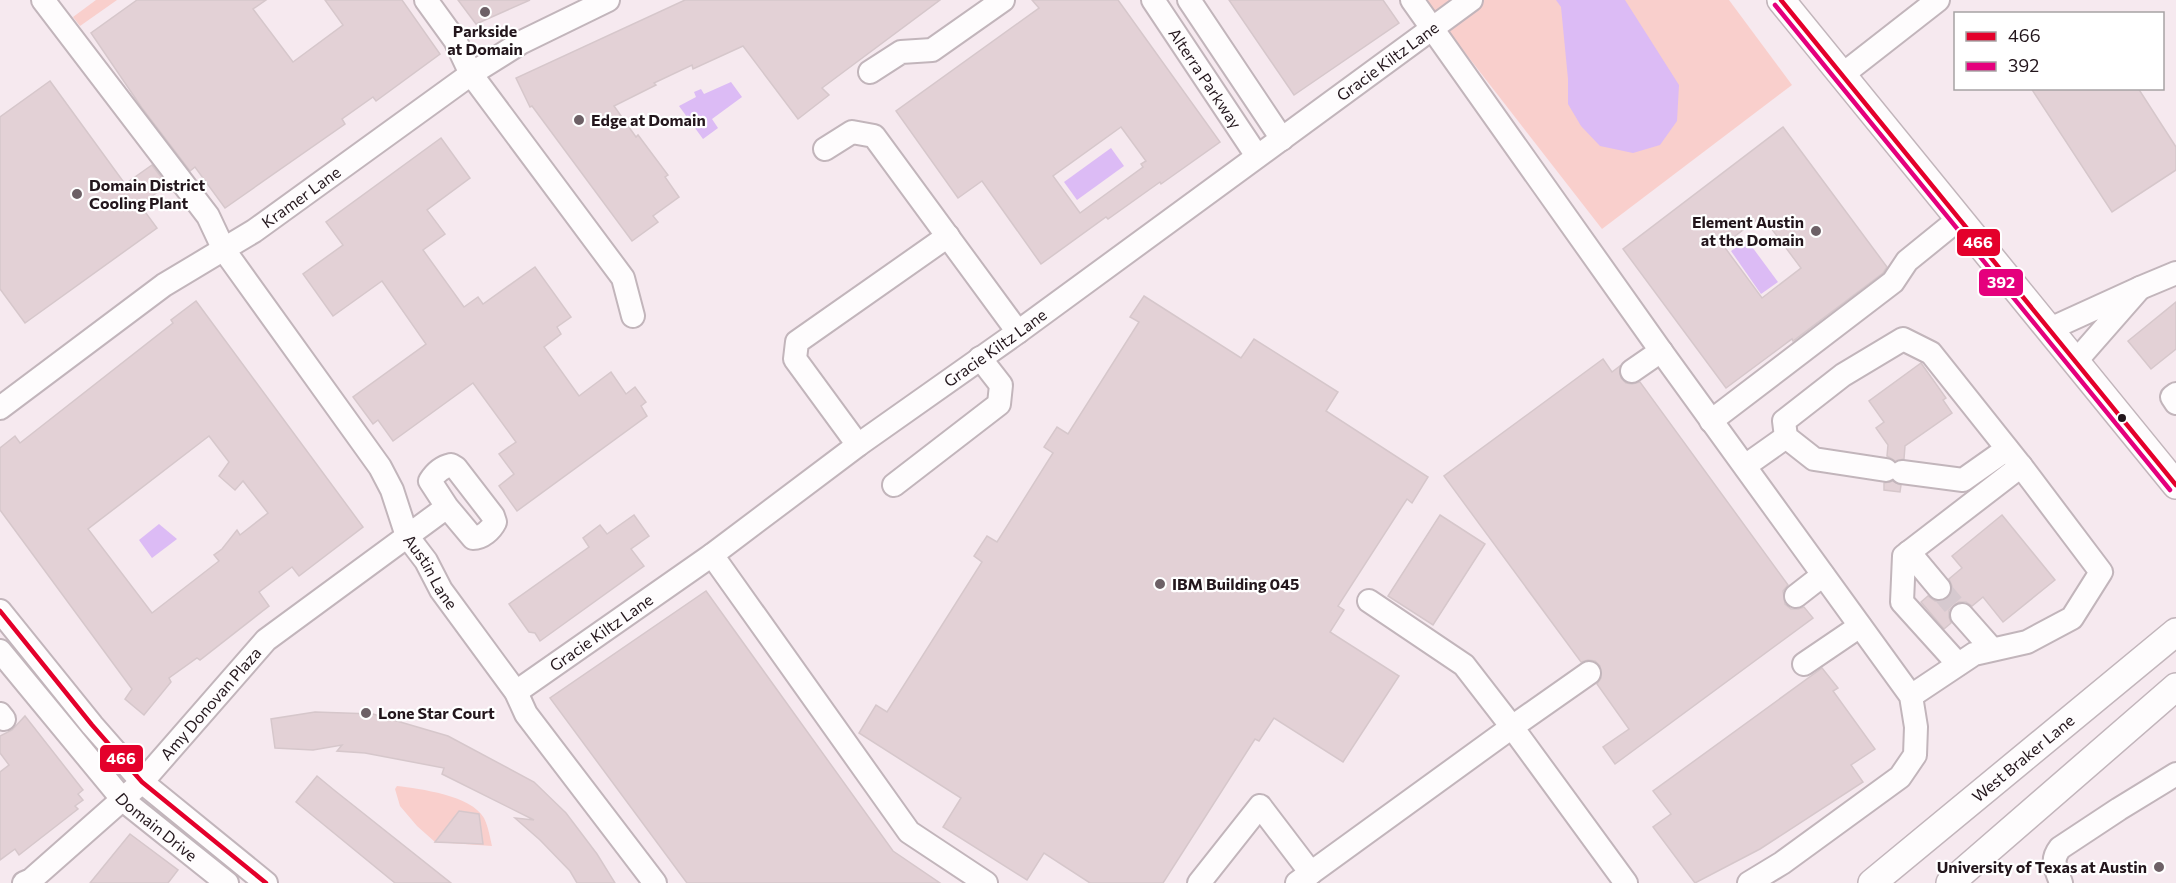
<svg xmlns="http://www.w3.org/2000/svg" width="2176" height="883" font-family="Commissioner,sans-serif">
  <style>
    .green { fill: #f9cfcc }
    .water { fill: #dcbbf5 }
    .building { fill: #e3d1d6; stroke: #d6c7cb; stroke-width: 1.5; fill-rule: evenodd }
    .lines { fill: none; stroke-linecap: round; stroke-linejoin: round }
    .minor-tunnel { stroke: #d6c9cf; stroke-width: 22; stroke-dasharray: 22 11; stroke-linecap: butt }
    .minor-casing { stroke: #c2b5bb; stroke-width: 26 }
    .major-casing { stroke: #c2b5bb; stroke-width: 30 }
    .minor { stroke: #fefcfd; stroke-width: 22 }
    .major { stroke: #fefcfd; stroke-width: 27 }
    .bus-1-casing { stroke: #fff; stroke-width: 9 }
    .bus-2-casing { stroke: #fff; stroke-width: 9 }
    .bus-1 { stroke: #e4002b; stroke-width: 4.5 }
    .bus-2 { stroke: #e5007d; stroke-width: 4.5 }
    .poi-dot { fill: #6d6066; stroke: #fff; stroke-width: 2 }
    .bus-dot { fill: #23161c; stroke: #fff; stroke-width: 2 }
    .labels { text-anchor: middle; stroke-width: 4.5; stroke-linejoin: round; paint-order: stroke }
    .poi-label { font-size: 16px; font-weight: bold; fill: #23161c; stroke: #fff; text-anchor: start }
    .street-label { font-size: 16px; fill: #23161c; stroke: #fff }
    .line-badge { stroke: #fff; stroke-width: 2 }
    .badge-label { font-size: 16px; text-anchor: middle; font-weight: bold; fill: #fff }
  </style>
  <rect width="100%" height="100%" fill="#f6e9ef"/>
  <g class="green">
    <path d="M96,0H117L80,26L73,17Z"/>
    <path d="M1424,0H1729L1792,85L1602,229Z"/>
    <path d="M397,786C420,789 471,795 484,818C488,826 490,837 492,846L435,842L417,826L400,806L395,789Z"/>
  </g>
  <g class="water">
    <path d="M1556,0H1625L1679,85L1677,121L1660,145L1633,153L1600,146L1581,126L1568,104V79L1561,7Z"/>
    <path d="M731,82L742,97L712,119L718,128L703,139L679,106L696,97L694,92L701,89L704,94Z"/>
    <path d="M1111,148L1124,166L1077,200L1064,182Z"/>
    <path d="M1747,240L1778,282L1761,294L1731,251Z"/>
    <path d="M159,524L177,539L152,558L139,540Z"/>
  </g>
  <g class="building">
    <path d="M137,0H266L253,9L293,62L343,25L325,0H402L440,54L376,101L373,97L342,119L345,124L225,208L195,167L190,171L142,108L91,33Z"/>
    <path d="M458,0H530L476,24Z"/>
    <path d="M685,0H940L822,88L829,95L798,119L743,46L693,69L692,65L654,83L656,85L614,106L636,137L638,135L668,175L665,177L679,197L653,216L658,222L632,241L532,106L530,107L516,78Z"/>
    <path d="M1032,0H1118L1220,142L1161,184L1160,182L1108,219L1106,217L1041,264L982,181L958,198L896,111L1039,8ZM1121,127L1146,161L1141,164L1143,167L1080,213L1053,176Z"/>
    <path d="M1229,0H1383L1399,23L1294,95Z"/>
    <path d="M50,81L125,184L152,165L167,185L140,205L157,228L25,323L0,289V117Z"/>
    <path d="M2031,88H2138L2176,147V170L2112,212Z"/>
    <path d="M1783,127L1887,267L1883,273L1793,341L1792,339L1726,388L1623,249ZM1762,216L1801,268L1762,298L1723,245Z"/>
    <path d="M441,138L470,178L427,210L445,234L423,250L464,307L478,297L483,304L535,267L571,317L557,327L561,334L544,347L579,396L611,372L626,394L635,387L646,402L641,406L647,416L517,511L499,486L514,474L499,454L516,442L473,383L393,441L378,420L373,424L353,397L426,344L382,281L333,316L303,274L343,245L326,222Z"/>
    <path d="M1144,296L1241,358L1254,339L1338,392L1326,411L1428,477L1412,503L1407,499L1338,606L1344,610L1330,632L1399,676L1343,762L1274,718L1259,741L1255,739L1163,883H1090L1044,853L1027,880L943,827L961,798L859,733L876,705L887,712L982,562L974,556L987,536L997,542L1053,453L1044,447L1057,427L1068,434L1139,322L1130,317Z"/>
    <path d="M196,301L363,527L299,576L292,567L259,592L269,606L200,660L197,658L169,678L171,682L144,715L125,699L132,689L0,510V448L15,436L20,443L173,323L171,320ZM209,436L229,462L219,476L235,490L243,481L268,513L240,535L237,530L222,549L214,555L219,561L152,613L88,529Z"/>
    <path d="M2176,302V349L2151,369L2128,341Z"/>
    <path d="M1603,359L1612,372L1620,366L1621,378L1626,383L1632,384L1640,382L1788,585L1783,591L1785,604L1791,609H1798L1804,607L1813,618L1615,764L1603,747L1629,729L1597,684L1601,678L1600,666L1595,661L1588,660L1581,662L1444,476Z"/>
    <path d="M1921,363L1946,398L1943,400L1952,413L1905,446L1904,459L1895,461L1887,456L1888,445L1876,428L1884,422L1869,401Z"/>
    <path d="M1893,481L1901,485L1900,492L1884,490V483Z"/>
    <path d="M634,515L649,536L631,549L644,566L540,641L535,633L529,632L509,604L589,547L583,538L600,525L607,534Z"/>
    <path d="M1440,515L1485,544L1433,625L1388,596Z"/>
    <path d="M2002,515L2055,580L2003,622L1983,597L1972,606L1966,602H1959L1949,610V617L1951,623L1944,629L1921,602L1928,596L1935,601H1942L1948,598L1952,586L1949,579L1962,568L1952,556Z"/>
    <path d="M706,591L893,851L940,883H687L550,698Z"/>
    <path d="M1822,668L1838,688L1833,691L1875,749L1851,765L1863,782L1760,849L1695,883L1653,827L1671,814L1653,791Z"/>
    <path d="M315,712L373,714L448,736L534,782L566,813L597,854L615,883H577L570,871L540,840L515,818L534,820L442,774L444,768L365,753L337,751L342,745L313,750L275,748L271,719Z"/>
    <path d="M25,716L83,790L78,794L83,800L75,806L78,809L19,855L15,849L0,860V772L9,765L0,753V736L12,730Z"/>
    <path d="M317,776L334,790L451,883H395L296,802Z"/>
    <path d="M459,811L479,814L483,844L435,842Z"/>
    <path d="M130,834L178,870L168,883H90Z"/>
  </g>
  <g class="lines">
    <path class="minor-tunnel" d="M1939,588L1962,615"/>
    <defs>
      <g id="minor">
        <path id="s1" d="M43,0L208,216L224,250L380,467L392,490L407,536L426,561L441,590L516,692L526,714L655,883"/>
        <path d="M426,0L455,40L471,74L623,278L633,316"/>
        <path id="s2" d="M1153,0L1257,156"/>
        <path d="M1189,0L1282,139"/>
        <path d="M1412,0L1661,351L1911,696L1916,727L1915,755L1900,777L1782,863L1749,883"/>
        <path d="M870,72L901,52L932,50L1003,0"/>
        <path d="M1842,75L1938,0"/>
        <path d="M825,149L852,132L874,136L1018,332"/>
        <path d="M2140,288L2176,273"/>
        <path d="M2050,329L2140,288L2076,361"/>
        <path d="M1632,371L1661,351"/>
        <path d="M2176,394L2172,397L2176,403"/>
        <path id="s3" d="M0,408L164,285L254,231L471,74L522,42L608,0"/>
        <path d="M1711,421L1893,282L1907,261L1960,218"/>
        <path d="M858,445L795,359L797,342L948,236"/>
        <path d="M1745,466L1786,437"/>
        <path d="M1886,470L1814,459L1786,437L1784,421L1843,375L1903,339L1931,353L2021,466L2101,572L2072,618L2027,642L1974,654L1911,696"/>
        <path d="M1902,472L1963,480L2007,449"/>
        <path d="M894,485L999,404L1001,385L980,358"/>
        <path d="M1909,552L1939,588"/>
        <path d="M712,555L909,832L986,883"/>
        <path d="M1796,596L1823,575"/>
        <path d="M0,611L92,725L142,782L266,883"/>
        <path d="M1962,615L1992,649"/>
        <path id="s4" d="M0,651L123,800L227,883"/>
        <path d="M1804,664L1860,626"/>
        <path d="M1958,664L1902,602L1904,556L2021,466"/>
        <path d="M1589,673L1512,727L1626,883"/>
        <path id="s5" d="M516,692L712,555L858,445L1018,332L1471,0"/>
        <path d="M0,714L4,719"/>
        <path id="s6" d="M24,883L31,880L142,782L266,640L447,507L473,538C482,538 491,530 495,522L493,516L456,468L451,465C442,467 435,473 430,481L447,507"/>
        <path d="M1199,883L1260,806L1311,873"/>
        <path d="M1297,883L1512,727L1464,665L1369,601"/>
        <path d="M2061,883C2056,868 2050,861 2060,848L2119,809L2176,774"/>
      </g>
      <g id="major">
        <path d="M1781,0L2176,485"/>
        <path id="s7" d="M1872,883L2176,632"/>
        <path d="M1950,883L2176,687"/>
      </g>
    </defs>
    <use href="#minor" class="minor-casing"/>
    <use href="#major" class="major-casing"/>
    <use href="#minor" class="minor"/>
    <use href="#major" class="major"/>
    <defs>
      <g id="bus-1">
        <path d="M1781,0L2176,485"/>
        <path d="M0,611L92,725L142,782L266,883"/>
      </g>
      <path id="bus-2" d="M1775,5L2170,490"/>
    </defs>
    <use href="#bus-1" class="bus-1-casing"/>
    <use href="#bus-2" class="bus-2-casing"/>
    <use href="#bus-1" class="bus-1"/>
    <use href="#bus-2" class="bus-2"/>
  </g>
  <g class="poi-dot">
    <circle cx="485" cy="12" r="6"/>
    <circle cx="579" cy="120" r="6"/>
    <circle cx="77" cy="194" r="6"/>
    <circle cx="1816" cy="231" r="6"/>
    <circle cx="1160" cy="584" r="6"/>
    <circle cx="366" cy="713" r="6"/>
    <circle cx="2159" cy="867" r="6"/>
  </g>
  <circle class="bus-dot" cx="2122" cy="418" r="5"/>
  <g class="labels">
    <g class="poi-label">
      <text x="485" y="37" text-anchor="middle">Parkside<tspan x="485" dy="18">at Domain</tspan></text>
      <text x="591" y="126">Edge at Domain</text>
      <text x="89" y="191">Domain District<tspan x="89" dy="18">Cooling Plant</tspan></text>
      <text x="1804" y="228" text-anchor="end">Element Austin<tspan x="1804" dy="18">at the Domain</tspan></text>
      <text x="1172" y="590">IBM Building 045</text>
      <text x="378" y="719">Lone Star Court</text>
      <text x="2147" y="873" text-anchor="end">University of Texas at Austin</text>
    </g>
    <g class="street-label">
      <text dy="6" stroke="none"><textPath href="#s5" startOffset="1076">Gracie Kiltz Lane</textPath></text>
      <text dy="6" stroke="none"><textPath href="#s2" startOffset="94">Alterra Parkway</textPath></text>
      <text dy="6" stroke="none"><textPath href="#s3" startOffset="368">Kramer Lane</textPath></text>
      <text dy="6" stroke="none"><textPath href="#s5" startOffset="590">Gracie Kiltz Lane</textPath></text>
      <text dy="6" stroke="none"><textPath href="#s1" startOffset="694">Austin Lane</textPath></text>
      <text dy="6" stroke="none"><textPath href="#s5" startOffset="104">Gracie Kiltz Lane</textPath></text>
      <text dy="6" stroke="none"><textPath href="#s6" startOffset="260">Amy Donovan Plaza</textPath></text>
      <text dy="6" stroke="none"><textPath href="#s7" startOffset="196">West Braker Lane</textPath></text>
      <text dy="6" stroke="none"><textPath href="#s4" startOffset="236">Domain Drive</textPath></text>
    </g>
  </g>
  <g class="line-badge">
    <rect x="1956" y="228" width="45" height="29" rx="6" fill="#e4002b"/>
    <rect x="1978" y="268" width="46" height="29" rx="6" fill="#e5007d"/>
    <rect x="99" y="744" width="45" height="29" rx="6" fill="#e4002b"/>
  </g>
  <g class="badge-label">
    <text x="1978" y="248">466</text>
    <text x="2001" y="288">392</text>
    <text x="121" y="764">466</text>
  </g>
  <rect x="1954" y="12" width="210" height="78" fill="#ffffff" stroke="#a7a2a4" stroke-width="1.5"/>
  <rect x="1966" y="32" width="30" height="9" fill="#e4002b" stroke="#a7a2a4" stroke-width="1.5"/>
  <text x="2008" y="42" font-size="18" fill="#23161c">466</text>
  <rect x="1966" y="62" width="30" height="9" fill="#e5007d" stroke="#a7a2a4" stroke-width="1.5"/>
  <text x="2008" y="72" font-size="18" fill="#23161c">392</text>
</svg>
